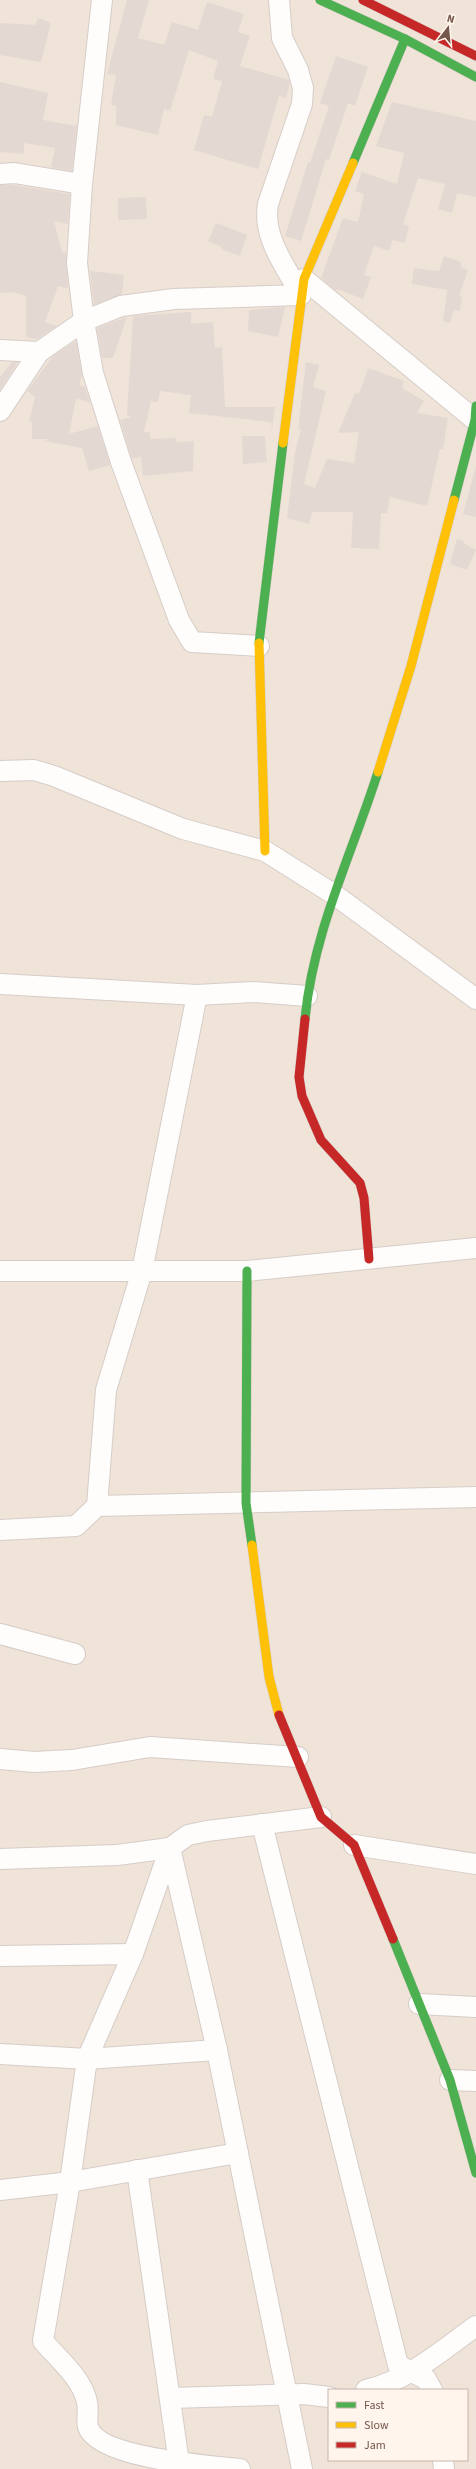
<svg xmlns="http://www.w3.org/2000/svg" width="476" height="2469" font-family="'Source Sans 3',sans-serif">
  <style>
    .residential { fill: #f0e3d8; fill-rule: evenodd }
    .building { fill: #e3d9d2 }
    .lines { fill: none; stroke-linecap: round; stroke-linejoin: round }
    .street-casing { stroke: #d6cdc8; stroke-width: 22 }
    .fast-casing { stroke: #d6ccc8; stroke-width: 10 }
    .slow-casing { stroke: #d6ccc8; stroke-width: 10 }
    .jam-casing { stroke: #d6ccc8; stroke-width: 10 }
    .street { stroke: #fefdfc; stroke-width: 20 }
    .fast { stroke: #4caf50; stroke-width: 9 }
    .slow { stroke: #ffc107; stroke-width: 9 }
    .jam { stroke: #c62828; stroke-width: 9 }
  </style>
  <rect width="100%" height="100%" fill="#f7f1eb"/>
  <path class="residential" d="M0,0H476V2469H0ZM329,2390H467V2460H329Z"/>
  <g class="building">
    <path d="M127,0H149L138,38L164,45L172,22L198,30L207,2L244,14L238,32L250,36L240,66L289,80L290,83L286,98L279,96L258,169L194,150L204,115L212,117L222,81L213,79L218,61L189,50L170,111L164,109L158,135L116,125V106L111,105L116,75L107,74Z"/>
    <path d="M38,18L51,23L41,62L0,55V23L35,25Z"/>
    <path d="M336,56L368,67L355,106L348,103L329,160L326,159L301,241L285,236L308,162L310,163L329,106L320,103Z"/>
    <path d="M0,82L48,93L43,120L77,126L72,171L51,167L55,148L24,143V154L0,152Z"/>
    <path d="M392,102L476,121V197L457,193L452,213L438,209L445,184L418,178L403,224L409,226L405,243L393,240L389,251L374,246L364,275L371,277L363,299L337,289L336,291L321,278L343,218L358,222L364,194L355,191L362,172L397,184L404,153L376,146Z"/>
    <path d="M0,185H13L70,194L68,224L54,221L62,252L66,253L68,288L58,286L45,322L57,326L37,339L26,337V296L13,292L0,293Z"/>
    <path d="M146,197L147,219L118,220V198Z"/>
    <path d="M216,223L247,235L240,256L221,249L222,247L208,241Z"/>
    <path d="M444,256L461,262V267L468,270L459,296L462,297L460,311L454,310L450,323L443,321L447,290L412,284L414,268L439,271Z"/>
    <path d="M90,271L124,275L122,294L94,305Z"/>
    <path d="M285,307L278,337L248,331L249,310Z"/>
    <path d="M191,312V324L213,322L215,348L222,347L225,407H275L272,429L271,422L189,413L191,395L160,391L158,402L151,401L144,432H150V439L176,438V442L194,441L193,471L143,476L141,457L132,459L120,420L132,417L127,415L133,316Z"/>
    <path d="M127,317L113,358H102L97,328Z"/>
    <path d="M76,341L82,375L79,385L85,387L90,403L76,398L69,434L98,426L110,465L89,471L82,448L44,441L50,439H32V422H29L35,397L27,391L54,355Z"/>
    <path d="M12,362H18L0,390V377Z"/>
    <path d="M306,362L319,365L313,387L326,391L304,484L315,488L327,459L354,463L359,432L338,433L355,393L359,394L368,368L404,381L402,388L424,401L417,413L448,418L443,449H440L427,506L390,497L387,513H381L379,549L351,548L353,512H312L309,524L287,518L295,453L301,429H298Z"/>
    <path d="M242,436H265L267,462L243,464Z"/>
    <path d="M476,466V517L463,514Z"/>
    <path d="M457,539L464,541L463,543L476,550L467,570L450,564Z"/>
  </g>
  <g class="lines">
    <defs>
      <g id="street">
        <path d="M102,0L82,184L77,263L84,321L93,373L121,462L179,620L192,642L259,646"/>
        <path d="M0,174L14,173L82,184"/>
        <path d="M304,279L475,420"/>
        <path d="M0,350L39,352"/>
        <path d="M0,411L39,352L84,321L121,306L174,299L301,295C286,267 262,237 268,204L302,104L303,88L298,70L282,38L279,0"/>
        <path d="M0,771L34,770L54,776L183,829L265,851L335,895L476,999"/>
        <path d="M0,984L197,995L253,992L307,996"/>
        <path d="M0,1271H247L476,1248"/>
        <path d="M97,1506L106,1390L142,1271L197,995"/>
        <path d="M0,1530L76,1526L97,1506L476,1497"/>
        <path d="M0,1634L75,1654"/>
        <path d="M0,1759L34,1762L72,1760L150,1747L298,1757"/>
        <path d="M262,1824L398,2365L426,2379L432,2390"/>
        <path d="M354,1845L476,1864"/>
        <path d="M170,1848L133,1954L87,2059L70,2182L43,2341C58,2359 82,2378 87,2402C89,2410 86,2419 88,2427C98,2458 210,2466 240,2469"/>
        <path d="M170,1848L217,2050L302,2469"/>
        <path d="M0,1859L117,1855L170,1848L188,1835L207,1831L321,1817"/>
        <path d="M0,1956L133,1954"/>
        <path d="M419,2004L476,2007"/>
        <path d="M0,2054L87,2059L217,2050"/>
        <path d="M450,2080L476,2081"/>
        <path d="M137,2170L179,2463"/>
        <path d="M0,2190L70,2182L238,2153"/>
        <path d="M366,2390C409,2380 441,2351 476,2326"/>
        <path d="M170,2398L304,2394L329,2397"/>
        <path d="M443,2460L444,2469"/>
      </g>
      <g id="fast">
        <path d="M320,0L405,39L476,77"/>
        <path d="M353,163L405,39"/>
        <path d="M454,500L475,420L476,406"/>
        <path d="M259,643L283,443"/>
        <path d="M305,1019C313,932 352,854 378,772"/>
        <path d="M247,1271L246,1503L252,1545"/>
        <path d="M393,1939L450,2080L476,2173"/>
      </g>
      <g id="slow">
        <path d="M283,443L304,279L353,163"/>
        <path d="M259,643L265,851"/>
        <path d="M378,772L411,666L454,500"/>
        <path d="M252,1545L269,1677L279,1715"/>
      </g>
      <g id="jam">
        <path d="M363,0L476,56"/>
        <path d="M305,1019L299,1077L302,1096L321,1140L360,1183L364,1198L369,1259"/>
        <path d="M279,1715L321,1817L354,1845L393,1939"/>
      </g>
    </defs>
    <use href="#street" class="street-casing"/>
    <use href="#fast" class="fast-casing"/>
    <use href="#slow" class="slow-casing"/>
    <use href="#jam" class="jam-casing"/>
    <use href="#street" class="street"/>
    <use href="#fast" class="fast"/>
    <use href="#slow" class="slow"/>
    <use href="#jam" class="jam"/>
  </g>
  <rect x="328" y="2389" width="140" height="72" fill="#fff5ec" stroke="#c8b5ac"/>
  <rect x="336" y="2402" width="20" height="6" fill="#4caf50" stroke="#c8b5ac"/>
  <text x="364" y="2409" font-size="12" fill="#75564b">Fast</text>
  <rect x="336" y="2422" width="20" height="6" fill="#ffc107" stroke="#c8b5ac"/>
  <text x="364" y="2429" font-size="12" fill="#75564b">Slow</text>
  <rect x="336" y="2442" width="20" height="6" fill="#c62828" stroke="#c8b5ac"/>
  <text x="364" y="2449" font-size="12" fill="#75564b">Jam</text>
  <g transform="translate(448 28) rotate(16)" stroke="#fff5ec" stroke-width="3" paint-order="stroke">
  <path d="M0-3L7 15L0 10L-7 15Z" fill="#75564b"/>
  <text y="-6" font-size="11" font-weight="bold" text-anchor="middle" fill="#75564b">N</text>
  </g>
</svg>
